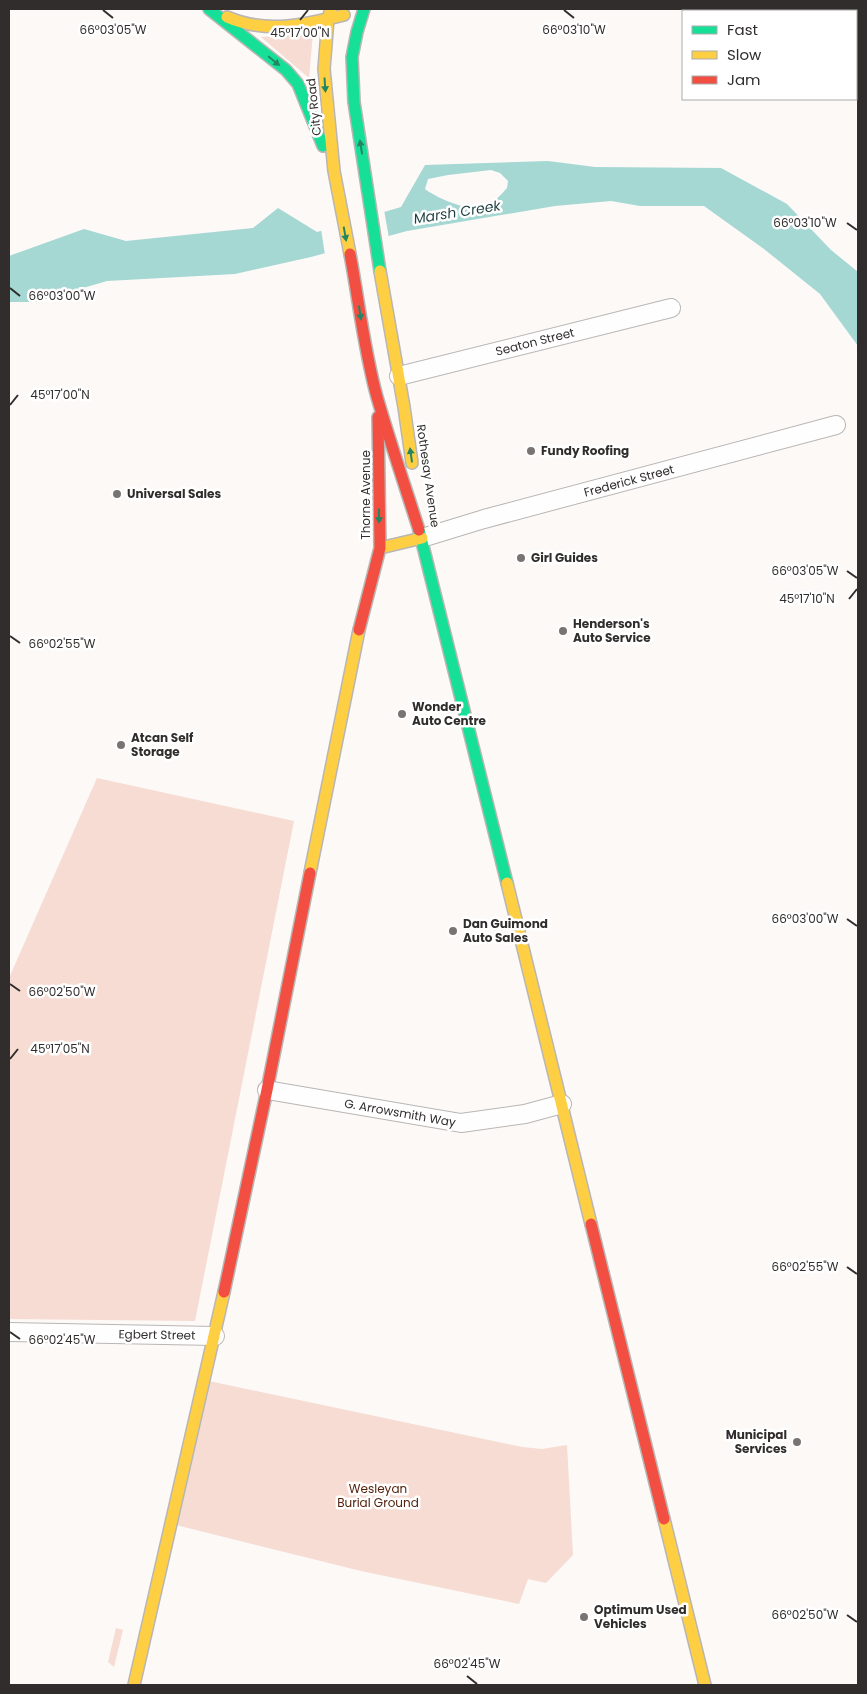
<svg xmlns="http://www.w3.org/2000/svg" width="867" height="1694" font-family="Poppins,sans-serif">
  <style>
    .green { fill: #f6dcd2 }
    .water { fill: #a5d7d3; fill-rule: evenodd }
    .pier { fill: #fcf9f7 }
    .lines { fill: none; stroke-linecap: round; stroke-linejoin: round }
    .street-casing { stroke: #b9b6b4; stroke-width: 20 }
    .fast-casing { stroke: #b9b6b4; stroke-width: 14 }
    .slow-casing { stroke: #b9b6b4; stroke-width: 14 }
    .jam-casing { stroke: #b9b6b4; stroke-width: 14 }
    .street { stroke: #fffefe; stroke-width: 18 }
    .fast { stroke: #16e098; stroke-width: 11 }
    .slow { stroke: #ffcf43; stroke-width: 11 }
    .jam { stroke: #f24e42; stroke-width: 11 }
    .oneway { fill: #238662 }
    .ticks { fill: none; stroke: #302d2c; stroke-width: 2 }
    .poi-dot { fill: #777473; stroke: #fff; stroke-width: 2 }
    .labels { text-anchor: middle; stroke-width: 5; stroke-linejoin: round; paint-order: stroke }
    .street-label { font-size: 12px; fill: #302d2c; stroke: #fff }
    .poi-label { font-size: 12px; font-weight: bold; fill: #302d2c; stroke: #fff; text-anchor: start }
    .park-label { font-size: 12px; fill: #54220b; stroke: #fff }
    .water-label { font-size: 14px; font-style: italic; fill: #1c3f3e; stroke: #fff }
    .ticks-label { font-size: 12px; text-anchor: middle; fill: #302d2c; stroke: #fff; stroke-width: 5; stroke-linejoin: round; paint-order: stroke }
  </style>
  <rect width="100%" height="100%" fill="#fcf9f7"/>
  <g class="green">
    <path d="M313,33L309,78L261,37Z"/>
    <path d="M97,778L294,821L195,1321L9,1319V978Z"/>
    <path d="M204,1380L522,1447L542,1449L567,1445L573,1555L546,1583L528,1579L519,1604L361,1571L172,1524Z"/>
    <path d="M116,1628L123,1630L114,1667L108,1662Z"/>
  </g>
  <path class="water" d="M548,161L595,167L721,168L787,204L831,250L858,272V346L820,294L764,249L704,206H640L611,201L555,206L407,231L311,257L235,274L107,281L35,302H9V256L84,229L126,241L253,228L278,208L317,232L401,207L425,165ZM491,170L500,173L508,181L507,188C501,195 494,202 485,206C470,213 437,198 425,189L428,179L448,175Z"/>
  <path class="pier" d="M384,210L389,238L325,255L321,229Z"/>
  <g class="lines">
    <defs>
      <g id="street">
        <path d="M399,376L671,308"/>
        <path d="M422,538L484,519L836,425"/>
        <path d="M267,1090L461,1123L525,1114L562,1104"/>
        <path d="M9,1332L215,1336"/>
      </g>
      <g id="fast">
        <path d="M209,9L286,70L298,84L323,146"/>
        <path d="M364,9L357,32L352,57L354,102L380,271"/>
        <path d="M419,530L507,883"/>
      </g>
      <g id="slow">
        <path d="M331,9L328,19L324,69L334,171L350,254"/>
        <path d="M227,17C266,34 304,25 344,15"/>
        <path d="M380,271L404,407L412,463"/>
        <path d="M380,548L422,538"/>
        <path d="M310,873L359,630"/>
        <path d="M507,883L591,1224"/>
        <path d="M664,1519L705,1685"/>
        <path d="M134,1685L224,1292"/>
      </g>
      <g id="jam">
        <path d="M350,254C359,302 364,350 377,397C390,442 405,486 419,530"/>
        <path d="M359,630L380,548L378,417"/>
        <path d="M591,1224L664,1519"/>
        <path d="M224,1292L267,1090L310,873"/>
      </g>
    </defs>
    <use href="#street" class="street-casing"/>
    <use href="#fast" class="fast-casing"/>
    <use href="#slow" class="slow-casing"/>
    <use href="#jam" class="jam-casing"/>
    <use href="#street" class="street"/>
    <use href="#fast" class="fast"/>
    <use href="#slow" class="slow"/>
    <use href="#jam" class="jam"/>
  </g>
  <defs><path id="oneway-solid" d="M-6-.8H1V-3.2L6.5 0L1 3.2V.8H-6Z" transform="scale(1.25)"/></defs>
  <g class="oneway">
    <use href="#oneway-solid" transform="translate(274 61) rotate(39)"/>
    <use href="#oneway-solid" transform="translate(325 85) rotate(86)"/>
    <use href="#oneway-solid" transform="translate(361 147) rotate(-99)"/>
    <use href="#oneway-solid" transform="translate(345 234) rotate(80)"/>
    <use href="#oneway-solid" transform="translate(360 313) rotate(82)"/>
    <use href="#oneway-solid" transform="translate(411 455) rotate(-98)"/>
    <use href="#oneway-solid" transform="translate(379 516) rotate(89)"/>
  </g>
  <path class="ticks" d="M103,10L113,18M564,10L574,18M300,20L308,10M847,223L857,230M10,288L20,296M10,405L18,395M847,571L857,578M849,599L857,589M10,636L20,643M847,919L857,926M10,984L20,991M10,1059L18,1049M847,1267L857,1274M10,1332L20,1339M847,1615L857,1622M467,1676L477,1684"/>
  <g class="poi-dot">
    <circle cx="531" cy="451" r="5"/>
    <circle cx="117" cy="494" r="5"/>
    <circle cx="521" cy="558" r="5"/>
    <circle cx="563" cy="631" r="5"/>
    <circle cx="402" cy="714" r="5"/>
    <circle cx="121" cy="745" r="5"/>
    <circle cx="453" cy="931" r="5"/>
    <circle cx="797" cy="1442" r="5"/>
    <circle cx="584" cy="1617" r="5"/>
  </g>
  <g class="labels">
    <g class="street-label">
      <text transform="translate(314 107) rotate(-96)" y="4">City Road</text>
      <text transform="translate(535 342) rotate(-14)" y="4">Seaton Street</text>
      <text transform="translate(428 476) rotate(82)" y="4">Rothesay Avenue</text>
      <text transform="translate(629 481) rotate(-15)" y="4">Frederick Street</text>
      <text transform="translate(366 495) rotate(-90)" y="4">Thorne Avenue</text>
      <text transform="translate(400 1113) rotate(10)" y="4">G. Arrowsmith Way</text>
      <text transform="translate(157 1335) rotate(1)" y="4">Egbert Street</text>
    </g>
    <g class="poi-label">
      <text x="541" y="455">Fundy Roofing</text>
      <text x="127" y="498">Universal Sales</text>
      <text x="531" y="562">Girl Guides</text>
      <text x="573" y="628">Henderson's<tspan x="573" dy="14">Auto Service</tspan></text>
      <text x="412" y="711">Wonder<tspan x="412" dy="14">Auto Centre</tspan></text>
      <text x="131" y="742">Atcan Self<tspan x="131" dy="14">Storage</tspan></text>
      <text x="463" y="928">Dan Guimond<tspan x="463" dy="14">Auto Sales</tspan></text>
      <text x="787" y="1439" text-anchor="end">Municipal<tspan x="787" dy="14">Services</tspan></text>
      <text x="594" y="1614">Optimum Used<tspan x="594" dy="14">Vehicles</tspan></text>
    </g>
    <g class="park-label">
      <text x="378" y="1493">Wesleyan<tspan x="378" dy="14">Burial Ground</tspan></text>
    </g>
    <g class="water-label">
      <text transform="translate(457 212) rotate(-9)" y="5">Marsh Creek</text>
    </g>
  </g>
  <g class="ticks-label">
    <text x="113" y="34">66°03'05"W</text>
    <text x="574" y="34">66°03'10"W</text>
    <text x="300" y="37">45°17'00"N</text>
    <text x="805" y="227">66°03'10"W</text>
    <text x="62" y="300">66°03'00"W</text>
    <text x="60" y="399">45°17'00"N</text>
    <text x="805" y="575">66°03'05"W</text>
    <text x="807" y="603">45°17'10"N</text>
    <text x="62" y="648">66°02'55"W</text>
    <text x="805" y="923">66°03'00"W</text>
    <text x="62" y="996">66°02'50"W</text>
    <text x="60" y="1053">45°17'05"N</text>
    <text x="805" y="1271">66°02'55"W</text>
    <text x="62" y="1344">66°02'45"W</text>
    <text x="805" y="1619">66°02'50"W</text>
    <text x="467" y="1668">66°02'45"W</text>
  </g>
  <rect width="867" height="1694" fill="none" stroke="#302d2c" stroke-width="20"/>
  <rect x="682" y="10" width="175" height="90" fill="#ffffff" stroke="#acabab"/>
  <rect x="692" y="26" width="25" height="8" fill="#16e098" stroke="#acabab"/>
  <text x="727" y="35" font-size="15" fill="#302d2c">Fast</text>
  <rect x="692" y="51" width="25" height="8" fill="#ffcf43" stroke="#acabab"/>
  <text x="727" y="60" font-size="15" fill="#302d2c">Slow</text>
  <rect x="692" y="76" width="25" height="8" fill="#f24e42" stroke="#acabab"/>
  <text x="727" y="85" font-size="15" fill="#302d2c">Jam</text>
</svg>
